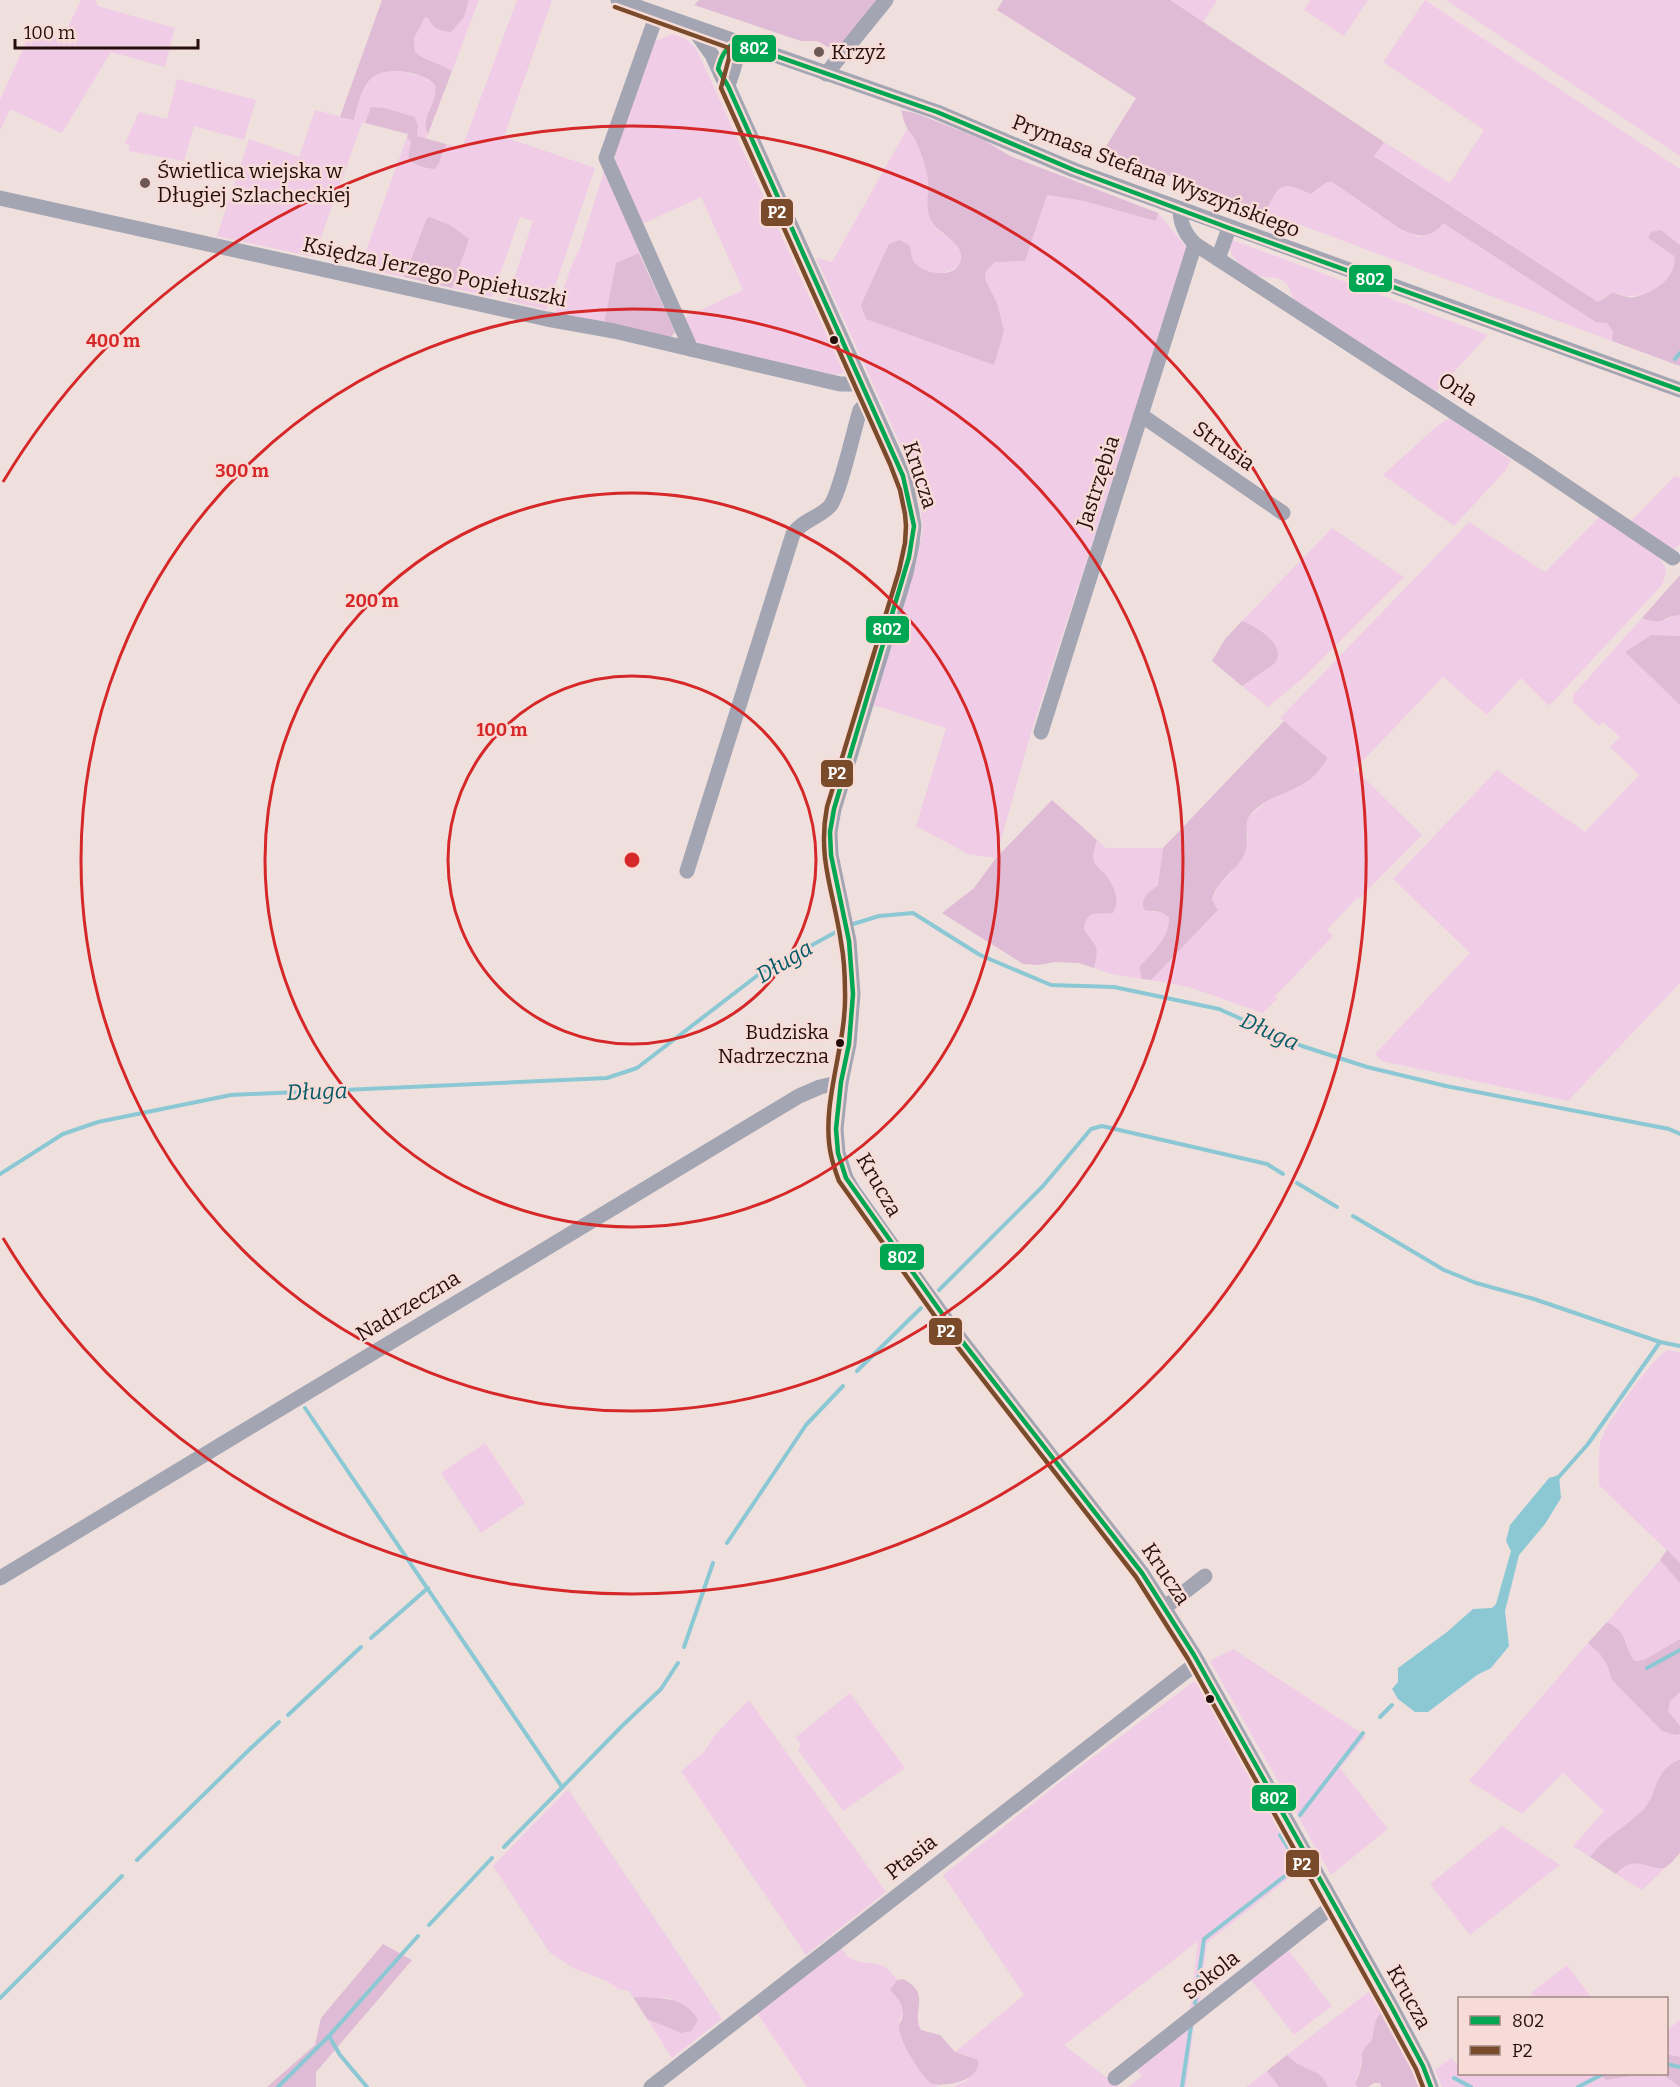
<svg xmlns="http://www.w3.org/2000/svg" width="1680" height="2087" font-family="Bitter,serif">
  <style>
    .green { fill: #f1cce6 }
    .forest { fill: #e0bbd5 }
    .water { fill: #8bc8d4 }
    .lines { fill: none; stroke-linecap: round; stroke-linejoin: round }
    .stream { stroke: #8bc8d4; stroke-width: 4 }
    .minor { stroke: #a3a5b3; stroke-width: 15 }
    .bus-1-casing { stroke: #f7dbd6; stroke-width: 9 }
    .bus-2-casing { stroke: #f7dbd6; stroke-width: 9 }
    .bus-1 { stroke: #00a651; stroke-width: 4.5 }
    .bus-2 { stroke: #7a4b2a; stroke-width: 4.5 }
    .ring { fill: none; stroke: #d62828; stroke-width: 3 }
    .poi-dot { fill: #6c5855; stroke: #f7dbd6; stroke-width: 2 }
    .bus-dot { fill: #260f0b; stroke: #f7dbd6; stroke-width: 2 }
    .labels { text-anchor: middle; stroke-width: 5; stroke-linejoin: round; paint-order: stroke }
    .bus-label { font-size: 20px; fill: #260f0b; stroke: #f7dbd6; text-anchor: end }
    .poi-label { font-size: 21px; fill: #260f0b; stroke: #f7dbd6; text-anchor: start }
    .street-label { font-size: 21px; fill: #260f0b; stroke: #f7dbd6 }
    .water-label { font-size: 22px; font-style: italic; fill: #045a66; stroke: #f7dbd6 }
    .centre { fill: #d62828; stroke: #f7dbd6; stroke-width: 3 }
    .ring-label { font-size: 18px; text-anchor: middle; font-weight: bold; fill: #d62828; stroke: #f7dbd6; stroke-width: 5; stroke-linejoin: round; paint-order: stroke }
    .line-badge { stroke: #f7dbd6; stroke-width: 2 }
    .badge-label { font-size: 16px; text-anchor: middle; font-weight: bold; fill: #fff }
  </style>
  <rect width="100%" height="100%" fill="#efe0de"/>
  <g class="green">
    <path d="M81,0H95L98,6L175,28L165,67L111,52L62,133L10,109L0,131V100L31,31L62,40Z"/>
    <path d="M469,0H479L452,71C440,63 425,61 415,52L414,38L425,17L429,19C433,29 440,31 451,32L464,17Z"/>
    <path d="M517,0H552L504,137L595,168L547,310L507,300L533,221L520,217L492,297L452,288L468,239L441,220L427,218L404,277L360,267L407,137L411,141L408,157L442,156L446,144L462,148Z"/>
    <path d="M1170,0H1217L1203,22Z"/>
    <path d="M1310,0H1368L1344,36L1304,10Z"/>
    <path d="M1425,0L1680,169V245L1661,230L1652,232L1648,238L1674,256C1679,282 1640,304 1618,293L1605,296L1598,302L1374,155L1384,142L1450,183L1484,130L1383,62Z"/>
    <path d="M1446,0H1680V156Z"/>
    <path d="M672,34L686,39L696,48L844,373L836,375L701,344L694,339L684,318L743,290L701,197L642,224L616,167L615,152L655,41Z"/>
    <path d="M392,70L422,76L435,85C439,103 419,117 428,134L426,139L417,136L418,126L415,117L385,108H371L365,123H362L314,257L217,236L249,139L299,157L315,110L354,120C360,94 362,74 392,70Z"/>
    <path d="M177,79L256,100L244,140L194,126L184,161L129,151L130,146L125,143L139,112L167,119Z"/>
    <path d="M907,129L915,138L928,175L927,208L941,233L951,239L960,249L962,256L957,267C941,277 921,275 912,258L866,293L1001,326L997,303L985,279L986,271L995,262L1025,261L1047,195L1084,201L1156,220L1158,213L1187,248L1031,733L996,858L968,854L916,826L946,728L873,705L913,573L923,530L919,492L902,448L816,258L832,262Z"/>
    <path d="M604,171L641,252L616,263L604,323L555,312L573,262L580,248Z"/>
    <path d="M1327,182H1332L1399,228L1419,237L1443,223L1595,321L1607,323L1613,332L1612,341L1263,211C1272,205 1270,193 1279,188C1293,181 1303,197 1316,191C1320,189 1323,184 1327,182Z"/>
    <path d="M1230,239L1488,335L1434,394L1293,299C1291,293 1290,286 1284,282C1276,275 1265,279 1257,275C1243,269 1225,254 1230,239Z"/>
    <path d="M1450,418L1511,460L1505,471L1454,526L1383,475L1437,426Z"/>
    <path d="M1675,476L1680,477V544L1671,553L1628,524Z"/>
    <path d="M1600,516C1613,525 1661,553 1665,567C1667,573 1664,579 1662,585L1549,706L1521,678L1487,715L1443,677L1355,769L1422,835L1360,898H1357L1327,930L1333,936L1275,996L1277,999L1263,1013L1189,987L1151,980L1218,910L1212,900L1220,882L1230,874L1248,839L1246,825L1248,817L1269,800L1305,783L1328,758L1280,718L1469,522L1545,572Z"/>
    <path d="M1332,528L1404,577L1302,679L1268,707L1242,686L1274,664L1275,647L1260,630L1242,621Z"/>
    <path d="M1676,615H1680V636L1651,635L1625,652L1680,705V983L1568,1101L1382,1061L1375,1054L1470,953L1393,879L1497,770L1585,832L1639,775L1610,747L1620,737L1603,722L1599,726L1573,702V695L1642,618C1659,624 1661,622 1676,615Z"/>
    <path d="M1097,840L1106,848H1163L1158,886L1152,912H1161L1169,917C1170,937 1152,954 1139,967L1142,979L1111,974L1094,968C1100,944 1095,948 1084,929C1088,907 1096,916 1113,913C1120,903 1114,888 1108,878C1104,872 1098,869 1095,863C1091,856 1095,848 1097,840Z"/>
    <path d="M1667,1350L1680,1352V1563L1599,1485C1599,1472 1598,1457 1600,1444C1604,1425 1651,1360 1667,1350Z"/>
    <path d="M485,1443L525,1503L481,1533L441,1473Z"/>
    <path d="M1660,1560L1680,1583V1639L1644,1660L1635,1661C1623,1644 1629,1634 1607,1622Z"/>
    <path d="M1588,1643L1600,1654L1607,1665L1612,1680L1662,1731L1675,1735L1680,1734V1759C1652,1773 1660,1792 1643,1810C1626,1827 1604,1837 1590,1857L1573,1846L1604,1811L1563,1773L1522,1814L1469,1781Z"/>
    <path d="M1233,1649L1366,1736L1340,1768L1388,1829L1331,1875L1210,1661Z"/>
    <path d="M1193,1682L1200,1683L1304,1866L1207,1943L1200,2001L1190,2009L1198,1941L1064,2045L1119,2087H953L968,2080L969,2056L955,2052L1024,1995L943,1875L1064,1779Z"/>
    <path d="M1680,1692V1726L1668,1711L1670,1701Z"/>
    <path d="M850,1693L905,1768L843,1811L798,1750L801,1744L795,1738Z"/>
    <path d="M749,1700L886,1892L806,1955L681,1771L704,1752L714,1736Z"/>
    <path d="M568,1789L722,2019L672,2058L647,2019L681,2033L670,1998L633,1997L629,1991L618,1989L607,1981L573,1968L550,1953L493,1866Z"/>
    <path d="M1502,1826L1560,1865L1470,1935L1430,1884Z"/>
    <path d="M1638,1863C1649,1864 1656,1868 1666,1867L1642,1890L1616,1874L1628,1865Z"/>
    <path d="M841,1947C853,1968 865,1959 883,1966C889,1969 893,1975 897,1980L891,1988C894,1993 900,1998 902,2003C905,2011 899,2019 899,2026C898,2039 922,2076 931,2083C934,2085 937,2086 940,2087H807L757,2013Z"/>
    <path d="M1288,1950L1332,2006L1294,2035L1251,1980Z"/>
    <path d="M1567,1965L1592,1998H1534L1531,1993Z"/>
    <path d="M1372,1989L1384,2010C1374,2018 1374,2028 1372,2040C1356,2056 1365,2063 1356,2079L1358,2087H1328C1322,2071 1312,2072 1300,2065C1295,2063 1291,2058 1287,2055Z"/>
    <path d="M1680,2020V2057L1667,2054V2030Z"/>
    <path d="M1194,2024L1186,2087H1128L1142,2076L1137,2069Z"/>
    <path d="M1451,2058L1459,2066L1460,2074L1481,2075L1495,2074H1600L1606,2080C1635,2075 1657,2065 1680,2087H1442L1435,2070Z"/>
    <path d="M1267,2071L1279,2087H1246Z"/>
  </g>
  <g class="forest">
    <path d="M382,0H469L464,17L451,32C440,31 433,29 429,19L425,17L414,38L415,52C425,61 440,63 452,71L428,134C419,117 439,103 435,85C428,77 418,74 406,72C367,66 362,87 354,120L340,117Z"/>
    <path d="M699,0H879L842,48L828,47L817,41H801L694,5Z"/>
    <path d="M1003,0H1170L1384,142L1374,156L1598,302L1612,293C1620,293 1627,299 1635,297C1654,293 1678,277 1674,256L1648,238L1651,232L1661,230L1680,245V366L1612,341L1613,332L1607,323L1596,322L1443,223C1430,240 1416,237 1399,228L1332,182H1327L1311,194C1305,192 1300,189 1293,187C1273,181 1275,203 1263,211L1103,151L1136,98L997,10Z"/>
    <path d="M371,107L385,108L415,117L418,126L417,136L446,144L438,165L434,169C424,168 413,165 408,157L411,142L407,137L408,134L365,123Z"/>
    <path d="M901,110L915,113L984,140L1010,156L1158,213L1156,221L1084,201L1047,195L1025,261L995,262L986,271L985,279L997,303L1004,331L994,365L866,319L861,305L889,244L900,240L910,246C911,251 911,259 915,263C927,277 963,279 961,254C960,242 937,232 931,220C923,205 931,189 927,174C926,167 918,145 915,139C913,135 909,132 907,128C904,123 903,116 901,110Z"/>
    <path d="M430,217L450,225L469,239L452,288L404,277L427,218Z"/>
    <path d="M639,253L675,332L671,337L604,323L616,263Z"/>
    <path d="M1680,575V615C1661,616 1667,627 1642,618Z"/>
    <path d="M1242,621C1256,626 1289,646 1274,664L1242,686L1212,661L1225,639Z"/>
    <path d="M1651,635L1680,636V705L1625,652Z"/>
    <path d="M1284,721L1328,758C1322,766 1316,776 1306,782C1288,794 1265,797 1250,815C1242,824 1252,843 1242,859C1232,873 1216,882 1212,900L1218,910L1151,980L1142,979L1139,967C1152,954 1170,937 1169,917L1161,912L1144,910C1140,897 1149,892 1158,886L1163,848Z"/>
    <path d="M1052,800L1097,840C1095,848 1091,856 1095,863C1098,869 1104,872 1108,878C1115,888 1120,902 1113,913C1096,916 1088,907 1084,929C1096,949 1100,942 1094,968L1079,963L1055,962L1039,965L1023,964L942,913L974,888L996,858Z"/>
    <path d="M1667,1550L1680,1563V1583L1660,1560Z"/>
    <path d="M1607,1622C1630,1634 1622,1644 1635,1661L1644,1660L1680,1639V1692L1670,1701L1668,1711L1680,1726V1734L1675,1735L1662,1731L1612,1680L1607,1665L1600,1654L1588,1643Z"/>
    <path d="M1680,1759V1853C1676,1857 1671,1864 1666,1867C1655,1872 1642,1859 1628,1865C1623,1867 1619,1871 1616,1874L1590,1857C1604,1837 1626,1827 1643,1810C1660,1791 1651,1773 1680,1759Z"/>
    <path d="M383,1944L412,1960L316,2072V2087H267L315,2045L321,2018Z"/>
    <path d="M903,1979C933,1994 910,2013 921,2030L940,2035L955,2052L978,2060C981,2081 947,2087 932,2084C921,2076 899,2041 899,2027C899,2022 900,2024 902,2019C905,2005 899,2000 890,1990L897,1980Z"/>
    <path d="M633,1997C657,1998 684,1995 698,2020L691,2031L681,2033L647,2019Z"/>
    <path d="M1384,2010L1400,2040L1420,2087H1381L1380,2083H1374L1368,2087H1358L1356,2085C1356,2078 1359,2077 1360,2071C1365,2055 1356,2056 1372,2040C1374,2028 1374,2018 1384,2010Z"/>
    <path d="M1667,2054L1680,2057V2087L1662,2074H1666Z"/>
    <path d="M1287,2055C1291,2058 1295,2063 1300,2065C1312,2072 1322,2071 1328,2087H1279L1267,2071Z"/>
    <path d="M1600,2074H1644L1606,2080Z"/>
  </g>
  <path class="water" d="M1559,1475L1561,1498L1545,1524L1519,1555L1505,1611L1509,1646L1491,1668L1477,1675L1428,1712H1415L1398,1699L1392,1689L1398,1682V1668L1447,1632L1473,1609L1492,1608L1496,1604L1511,1551L1506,1541L1510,1525L1549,1478Z"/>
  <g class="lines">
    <g class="stream">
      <path d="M1675,359L1680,353"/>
      <path d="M850,925L879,916L913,913L980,955L1051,985L1114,987L1219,1009L1302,1046L1367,1067L1446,1086L1669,1129L1680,1134"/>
      <path d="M0,1174L63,1134L98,1122L231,1095L607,1078L637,1068L758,975L843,928"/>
      <path d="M1297,1183L1337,1207"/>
      <path d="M1353,1216L1444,1270L1476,1283L1534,1299L1660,1342L1680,1346"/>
      <path d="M939,1290L1043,1186L1091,1129L1102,1126L1267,1164L1283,1174"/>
      <path d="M857,1371L921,1308"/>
      <path d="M305,1408L562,1787"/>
      <path d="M1557,1479L1588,1444L1660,1342"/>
      <path d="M727,1543L806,1425L843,1386"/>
      <path d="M371,1638L428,1588"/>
      <path d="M684,1647L713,1563"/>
      <path d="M1647,1668L1680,1650"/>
      <path d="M288,1715L361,1647"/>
      <path d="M1380,1717L1392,1705"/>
      <path d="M1300,1815L1363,1733"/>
      <path d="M504,1847L622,1726L661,1689L678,1663"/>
      <path d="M137,1860L251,1748L279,1722"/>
      <path d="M429,1925L492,1858"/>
      <path d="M0,1998L122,1876"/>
      <path d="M1195,2003L1204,1939L1299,1865L1280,1835"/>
      <path d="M329,2036L340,2055L367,2087"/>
      <path d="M1666,2064L1680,2067"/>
      <path d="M1454,2078L1471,2087"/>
      <path d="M278,2087L329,2036L418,1936"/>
      <path d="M1182,2087L1191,2026"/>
      <path d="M1578,2087L1603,2074"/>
    </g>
    <g class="minor">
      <path d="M618,0L937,112L1074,170L1680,390"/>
      <path d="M657,14L606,158L691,349"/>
      <path d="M692,27L712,55L722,77L728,86L897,461L907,488L912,513L914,526L912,544L906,573L834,809L830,832L831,855L849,941L853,994L849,1044L841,1082L836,1129L838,1153L846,1178L853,1190L897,1252L955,1332L1142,1573L1194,1655L1391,2006L1423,2066L1431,2087"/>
      <path d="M826,74L886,0"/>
      <path d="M728,86C733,70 739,58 736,42"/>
      <path d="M0,198L547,319L614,331L840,384H851L860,380"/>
      <path d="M1180,209C1180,224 1185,234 1195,244L1532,463L1673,558"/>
      <path d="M1218,259L1229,228"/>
      <path d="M1141,415L1283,513"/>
      <path d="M1041,732L1195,244"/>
      <path d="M687,871L793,534C802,520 819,518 830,506C840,494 854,429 860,410L869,400"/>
      <path d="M0,1578L799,1096L820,1087L841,1082"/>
      <path d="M1164,1608L1205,1576"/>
      <path d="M1115,2078L1334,1905"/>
      <path d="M651,2087L1198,1662"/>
    </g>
    <defs>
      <path id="bus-1" d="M1431,2087L1423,2066L1391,2006L1194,1655L1142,1573L955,1332L846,1178L838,1153L836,1129L841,1082L849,1044L853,994L849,941L831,855L830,832L834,809L909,557L914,526L903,476L728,86L718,69C721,57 725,48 736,42L937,112L1074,170L1229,228L1680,390"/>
      <path id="bus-2" d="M615,7L729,48V58L721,88L890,464L900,490L905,514L906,526L905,543L899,571L827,807C817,859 834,892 841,942C844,958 845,975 845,992C847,1045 820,1104 831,1155C833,1164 836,1173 839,1181L949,1336L1136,1577L1188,1659L1384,2010L1416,2069L1423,2087"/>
    </defs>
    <use href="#bus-1" class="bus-1-casing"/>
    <use href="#bus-2" class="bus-2-casing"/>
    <use href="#bus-1" class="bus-1"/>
    <use href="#bus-2" class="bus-2"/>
  </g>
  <g class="ring">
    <circle cx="632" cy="860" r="184"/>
    <circle cx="632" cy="860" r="367"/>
    <circle cx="632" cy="860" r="551"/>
    <path d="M3 482A734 734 0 1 1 3 1238"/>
  </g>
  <g class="poi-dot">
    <circle cx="819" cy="52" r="6"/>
    <circle cx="145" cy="183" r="6"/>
  </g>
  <g class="bus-dot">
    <circle cx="834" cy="340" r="5"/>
    <circle cx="840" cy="1043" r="5"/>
    <circle cx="1210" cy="1699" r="5"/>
  </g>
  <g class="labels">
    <g class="bus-label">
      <text x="829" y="1039">Budziska<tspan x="829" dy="24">Nadrzeczna</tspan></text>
    </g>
    <g class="poi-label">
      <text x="831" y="59">Krzyż</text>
      <text x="157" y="178">Świetlica wiejska w<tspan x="157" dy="24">Długiej Szlacheckiej</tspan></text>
    </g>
    <g class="street-label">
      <text transform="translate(1156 176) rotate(21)" y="7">Prymasa Stefana Wyszyńskiego</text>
      <text transform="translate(435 272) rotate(12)" y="7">Księdza Jerzego Popiełuszki</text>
      <text transform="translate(1458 389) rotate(33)" y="7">Orla</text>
      <text transform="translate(1224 446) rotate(35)" y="7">Strusia</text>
      <text transform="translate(920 475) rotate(72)" y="7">Krucza</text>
      <text transform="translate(1098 482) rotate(-72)" y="7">Jastrzębia</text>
      <text transform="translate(879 1185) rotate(60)" y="7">Krucza</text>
      <text transform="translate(408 1306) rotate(-31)" y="7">Nadrzeczna</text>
      <text transform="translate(1166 1574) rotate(56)" y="7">Krucza</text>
      <text transform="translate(911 1857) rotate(-38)" y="7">Ptasia</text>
      <text transform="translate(1211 1975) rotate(-38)" y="7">Sokola</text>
      <text transform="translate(1409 1997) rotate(61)" y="7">Krucza</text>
    </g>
    <g class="water-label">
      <text transform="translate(784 961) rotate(-31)" y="8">Długa</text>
      <text transform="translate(1270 1031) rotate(24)" y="8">Długa</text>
      <text transform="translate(317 1091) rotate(-2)" y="8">Długa</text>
    </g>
  </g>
  <circle cx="632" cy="860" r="9" class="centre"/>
  <g class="ring-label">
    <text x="113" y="347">400 m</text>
    <text x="242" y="477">300 m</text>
    <text x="372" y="607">200 m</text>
    <text x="502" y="736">100 m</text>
  </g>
  <g class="line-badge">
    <rect x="731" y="34" width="46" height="29" rx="6" fill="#00a651"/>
    <rect x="760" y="198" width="34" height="29" rx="6" fill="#7a4b2a"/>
    <rect x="1348" y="264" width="45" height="29" rx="6" fill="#00a651"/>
    <rect x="865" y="615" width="45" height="29" rx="6" fill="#00a651"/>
    <rect x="820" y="759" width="34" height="29" rx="6" fill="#7a4b2a"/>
    <rect x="879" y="1243" width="46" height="28" rx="6" fill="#00a651"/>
    <rect x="928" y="1317" width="35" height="29" rx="6" fill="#7a4b2a"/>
    <rect x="1251" y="1784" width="46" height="28" rx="6" fill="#00a651"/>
    <rect x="1285" y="1849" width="35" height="29" rx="6" fill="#7a4b2a"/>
  </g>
  <g class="badge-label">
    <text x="754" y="54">802</text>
    <text x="777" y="218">P2</text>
    <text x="1370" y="285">802</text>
    <text x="887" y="635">802</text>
    <text x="837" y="779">P2</text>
    <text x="902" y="1263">802</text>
    <text x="946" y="1337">P2</text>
    <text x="1274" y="1804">802</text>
    <text x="1302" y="1870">P2</text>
  </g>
  <rect x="1458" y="1997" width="210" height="78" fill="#f7dbd6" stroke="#a38985" stroke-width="1.5"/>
  <rect x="1470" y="2016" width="30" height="9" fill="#00a651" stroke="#a38985" stroke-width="1.5"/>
  <text x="1512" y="2027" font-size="18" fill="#260f0b">802</text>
  <rect x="1470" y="2046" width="30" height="9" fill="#7a4b2a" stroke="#a38985" stroke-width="1.5"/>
  <text x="1512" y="2057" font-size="18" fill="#260f0b">P2</text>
  <path d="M15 39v9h183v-9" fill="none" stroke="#260f0b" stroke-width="3"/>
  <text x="24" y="39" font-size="18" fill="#260f0b" stroke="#f7dbd6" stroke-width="4.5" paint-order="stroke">100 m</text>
</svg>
